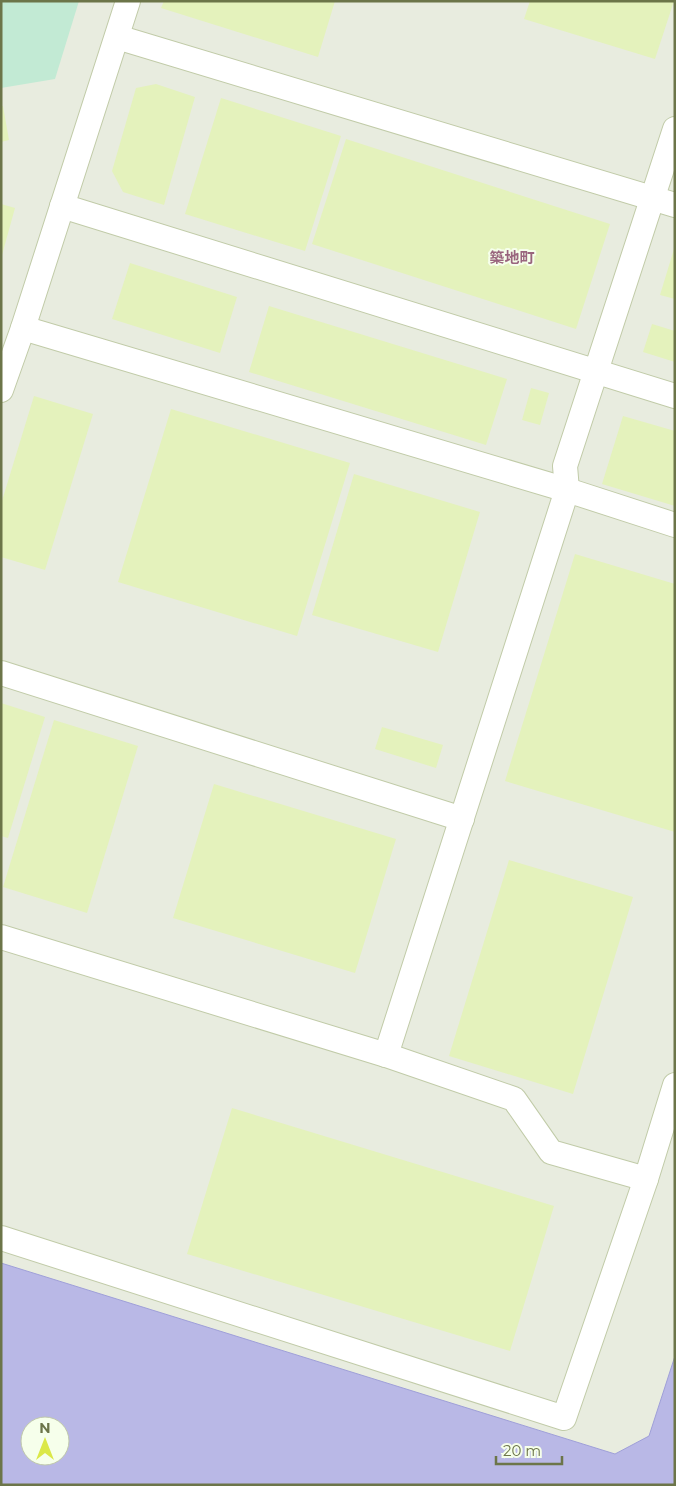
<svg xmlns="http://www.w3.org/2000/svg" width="676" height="1486" font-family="Montserrat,'Noto Sans JP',sans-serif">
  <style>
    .industrial { fill: #e8ecdf }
    .green { fill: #c2ead4 }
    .water { fill: #b9b8e6; stroke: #9f9fd8; fill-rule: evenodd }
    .building { fill: #e4f2bc }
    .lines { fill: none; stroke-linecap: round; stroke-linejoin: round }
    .minor-casing { stroke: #c1cba8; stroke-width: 26 }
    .minor { stroke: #fff; stroke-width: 24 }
    .labels { text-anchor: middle; stroke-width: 4; stroke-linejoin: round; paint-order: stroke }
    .neighbourhood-label { font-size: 15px; font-weight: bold; fill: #99657e; stroke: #f6ffeb }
  </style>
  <rect width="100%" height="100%" fill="#f1fce4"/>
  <path class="industrial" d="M1,1H675V1356L649,1437L615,1454L1,1263Z"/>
  <path class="green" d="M1,1H79L55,79L1,88Z"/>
  <path class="water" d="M1,1263L615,1454L649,1436L675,1356V1485H1ZM30,1426H60V1456H30Z"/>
  <g class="building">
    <path d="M164,1H335L318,57L161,8Z"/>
    <path d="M530,1H674L655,59L524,19Z"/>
    <path d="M156,84L195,97L164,205L123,192L112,171L136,88Z"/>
    <path d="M221,98L341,136L305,251L185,214Z"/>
    <path d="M1,106H3L9,140L1,142Z"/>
    <path d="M346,139L610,224L576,329L312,244Z"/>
    <path d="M1,204L15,208L2,255H1Z"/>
    <path d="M674,249H675V299L660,295Z"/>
    <path d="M130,263L237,297L220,353L112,319Z"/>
    <path d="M269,306L507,379L486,445L249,372Z"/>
    <path d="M652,324L675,331V362L643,352Z"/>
    <path d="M531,388L549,393L540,425L522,420Z"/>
    <path d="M34,396L93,414L45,570L1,557V504Z"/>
    <path d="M171,409L350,463L297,636L118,582Z"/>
    <path d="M623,416L675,431V506L602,484Z"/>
    <path d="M354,474L480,512L438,652L312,615Z"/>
    <path d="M575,554L675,584V832L505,781Z"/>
    <path d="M1,703L45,717L8,838L1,836Z"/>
    <path d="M54,720L138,746L87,913L3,887Z"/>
    <path d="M382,727L443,745L436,768L375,749Z"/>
    <path d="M214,784L396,839L355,973L173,918Z"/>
    <path d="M509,860L633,897L573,1094L449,1056Z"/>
    <path d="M232,1108L554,1206L510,1351L187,1254Z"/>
  </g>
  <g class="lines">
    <defs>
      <g id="minor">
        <path d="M117,37L675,205"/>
        <path d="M62,206L675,396"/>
        <path d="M23,328L567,490L675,525"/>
        <path d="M1,390L23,328L128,1"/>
        <path d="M1,673L462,819"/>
        <path d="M1,937L386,1055L514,1099L551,1152L646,1179"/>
        <path d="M386,1055L567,490L565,466L675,129"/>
        <path d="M1,1238L564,1418L646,1179L675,1085"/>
      </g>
    </defs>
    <use href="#minor" class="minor-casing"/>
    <use href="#minor" class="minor"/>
  </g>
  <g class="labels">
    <g class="neighbourhood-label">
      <text x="512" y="263">築地町</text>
    </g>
  </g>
  <rect width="676" height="1486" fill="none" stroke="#6c7549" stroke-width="5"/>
  <g transform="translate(45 1441)"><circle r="24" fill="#f6ffeb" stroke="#bfc8aa"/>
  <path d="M0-4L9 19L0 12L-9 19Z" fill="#dbe848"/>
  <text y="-8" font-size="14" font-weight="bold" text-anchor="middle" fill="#6c7549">N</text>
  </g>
  <path d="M496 1456v8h66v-8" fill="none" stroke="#6c7549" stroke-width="2.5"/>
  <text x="503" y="1456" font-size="15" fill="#6c7549" stroke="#f6ffeb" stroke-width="4" paint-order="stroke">20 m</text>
</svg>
